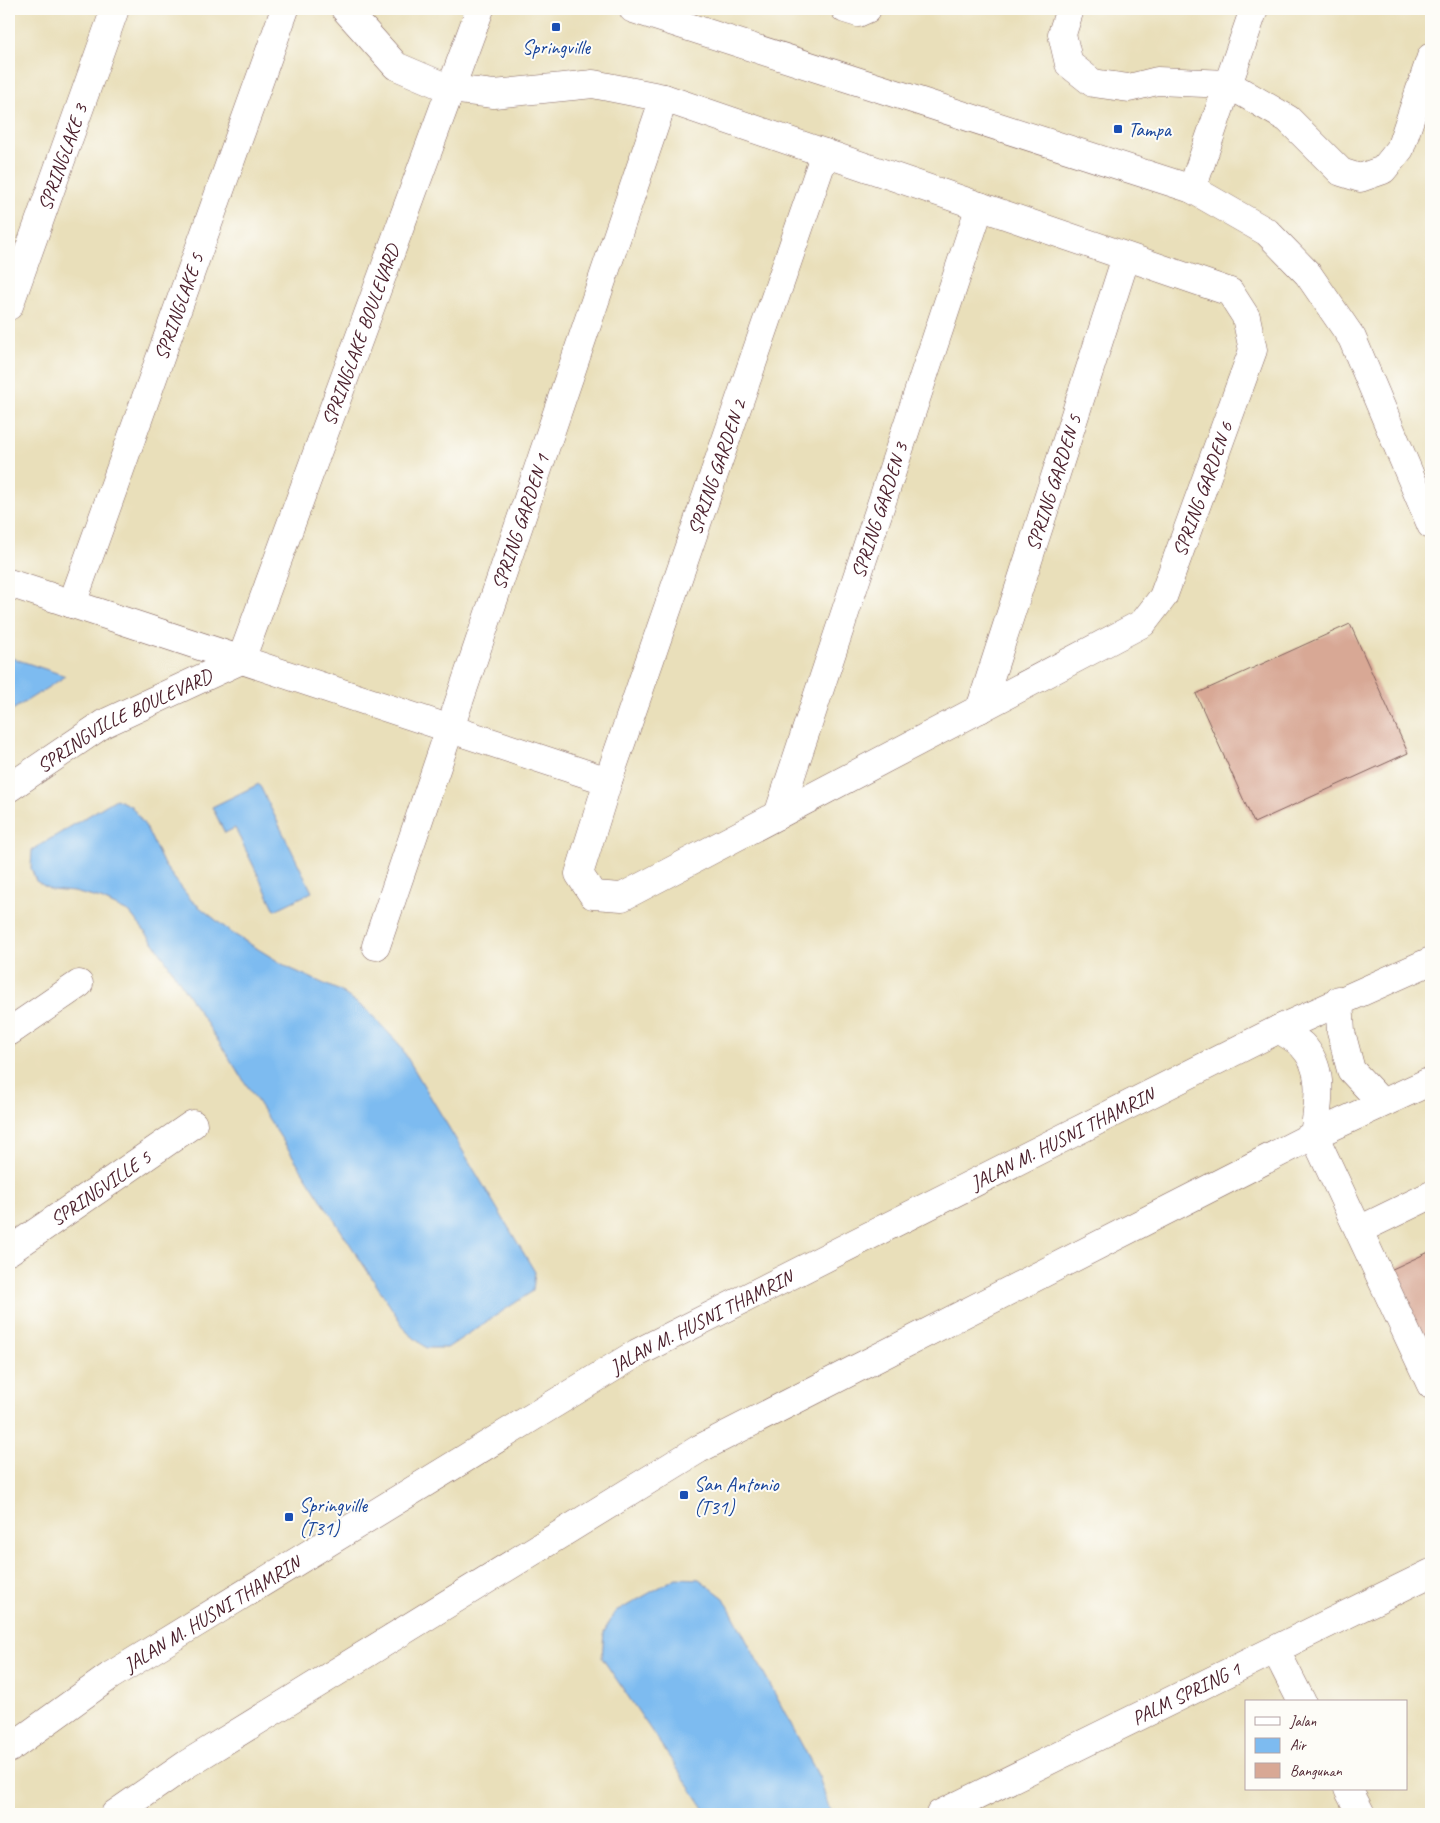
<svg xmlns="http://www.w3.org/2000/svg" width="1440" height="1823" font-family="Caveat,sans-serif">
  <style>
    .water { fill: #7dbbf0; stroke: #646d8e }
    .building { fill: #d8a895 }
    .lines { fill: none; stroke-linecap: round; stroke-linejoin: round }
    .minor-casing { stroke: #82625d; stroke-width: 29 }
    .major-casing { stroke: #82625d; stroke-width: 29 }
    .minor { stroke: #fff; stroke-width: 28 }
    .major { stroke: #fff; stroke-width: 28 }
    .transit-dot { fill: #1a4fb4; stroke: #fdfcf7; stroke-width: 2 }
    .labels { text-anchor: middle; stroke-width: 4; stroke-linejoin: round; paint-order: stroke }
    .transit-label { font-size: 20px; fill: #164399; stroke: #fdfcf7; text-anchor: start }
    .street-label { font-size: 20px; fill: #4a1f2b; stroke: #fdfcf7 }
  </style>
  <rect width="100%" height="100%" fill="#fdfcf7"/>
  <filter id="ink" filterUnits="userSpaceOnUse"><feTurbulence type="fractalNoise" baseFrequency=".02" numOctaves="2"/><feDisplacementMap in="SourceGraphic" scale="10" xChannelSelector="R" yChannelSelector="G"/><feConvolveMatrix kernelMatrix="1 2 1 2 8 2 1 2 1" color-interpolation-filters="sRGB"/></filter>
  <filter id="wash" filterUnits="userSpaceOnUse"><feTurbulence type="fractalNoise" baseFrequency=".0096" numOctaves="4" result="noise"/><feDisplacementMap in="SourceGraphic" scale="20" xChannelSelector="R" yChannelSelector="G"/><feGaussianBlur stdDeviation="1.12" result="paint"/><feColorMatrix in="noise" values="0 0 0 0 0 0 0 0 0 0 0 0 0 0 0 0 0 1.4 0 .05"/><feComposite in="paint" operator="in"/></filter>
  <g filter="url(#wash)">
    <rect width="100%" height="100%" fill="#e9dfba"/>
    <g class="water">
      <path d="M9,657L66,676L9,712Z"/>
      <path d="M259,784L312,892L275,910L235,828L225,833L212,807Z"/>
      <path d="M116,799L131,806L146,827L164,865L191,900L232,933L289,968L340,991L368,1011L399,1044L535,1272L533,1291L447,1348H426L407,1332L157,947L130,913L101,899L74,892L51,890L36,881L31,868L32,850Z"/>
      <path d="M676,1578L699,1579L724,1598L819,1777L831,1814H708L602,1658L604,1632L614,1613Z"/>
    </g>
    <g id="blocks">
      <g class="building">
        <path d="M1350,624L1408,753L1254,823L1196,694Z"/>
        <path d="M1431,1251V1369L1386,1272Z"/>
      </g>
    </g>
  </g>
  <g filter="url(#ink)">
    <use href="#blocks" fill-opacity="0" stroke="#82625d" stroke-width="1"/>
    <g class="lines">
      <defs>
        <g id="minor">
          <path d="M633,9L1192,189L1267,232L1308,274L1352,338L1431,525"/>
          <path d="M845,9L858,13L867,9"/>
          <path d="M1070,9L1062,34L1069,64L1093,83L1129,88L1157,81L1228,84L1288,119L1341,172L1360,178L1383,170L1400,149L1431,57"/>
          <path d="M1192,189L1254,9"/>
          <path id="s1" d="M9,306L115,9"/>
          <path id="s2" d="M9,583L608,781L579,874L593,895L622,897L1143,623L1163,597L1253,350L1246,317L1230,292L664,98L593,84L494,94L450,89L396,66L345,9"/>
          <path id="s3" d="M72,604L285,9"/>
          <path id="s4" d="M980,709L1126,257"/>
          <path id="s5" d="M608,781L825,153"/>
          <path id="s6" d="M9,788L103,724L241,660L480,9"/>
          <path id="s7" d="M778,815L980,206"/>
          <path id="s8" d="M376,946L664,98"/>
          <path d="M9,1032L79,984"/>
          <path d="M1314,1135L1431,1385"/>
          <path d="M1359,1230L1431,1195"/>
          <path id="s9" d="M9,1251L193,1124"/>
          <path d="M1276,1651L1302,1702"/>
          <path d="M1348,1789L1361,1814"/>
          <path id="s10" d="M940,1814L1431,1573"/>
        </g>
        <g id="major">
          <path d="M1339,1000L1341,1032L1351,1070L1382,1103"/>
          <path d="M1279,1029C1286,1034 1296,1039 1302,1045C1326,1070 1318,1104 1314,1135"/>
          <path id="s11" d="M9,1749L110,1676L637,1353L1279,1029L1431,961"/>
          <path d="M115,1814L187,1764L699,1449L1314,1135L1431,1081"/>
        </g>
      </defs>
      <use href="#minor" class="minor-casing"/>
      <use href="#major" class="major-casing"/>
      <use href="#minor" class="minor"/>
      <use href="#major" class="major"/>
    </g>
  </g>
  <g class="transit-dot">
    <rect x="551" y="22" width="10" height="10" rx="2.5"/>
    <rect x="1113" y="124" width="10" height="10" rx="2.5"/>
    <rect x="679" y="1490" width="10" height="10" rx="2.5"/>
    <rect x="284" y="1512" width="10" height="10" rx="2.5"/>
  </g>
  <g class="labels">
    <g class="transit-label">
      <text x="556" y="54" text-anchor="middle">Springville</text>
      <text x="1128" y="136">Tampa</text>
      <text x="694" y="1491">San Antonio<tspan x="694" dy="23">(T31)</tspan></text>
      <text x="299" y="1512">Springville<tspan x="299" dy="23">(T31)</tspan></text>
    </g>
    <g class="street-label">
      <text dy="7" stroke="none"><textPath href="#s1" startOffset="158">SPRINGLAKE 3</textPath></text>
      <text dy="7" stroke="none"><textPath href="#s3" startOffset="316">SPRINGLAKE 5</textPath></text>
      <text dy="7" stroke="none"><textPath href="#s6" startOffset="612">SPRINGLAKE BOULEVARD</textPath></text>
      <text dy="7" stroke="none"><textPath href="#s5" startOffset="332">SPRING GARDEN 2</textPath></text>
      <text dy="7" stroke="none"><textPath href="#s4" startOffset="238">SPRING GARDEN 5</textPath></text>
      <text dy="7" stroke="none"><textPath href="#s2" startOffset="1519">SPRING GARDEN 6</textPath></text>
      <text dy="7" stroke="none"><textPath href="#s7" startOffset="321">SPRING GARDEN 3</textPath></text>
      <text dy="7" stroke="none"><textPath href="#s8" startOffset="448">SPRING GARDEN 1</textPath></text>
      <text dy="7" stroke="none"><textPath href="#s6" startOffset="134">SPRINGVILLE BOULEVARD</textPath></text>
      <text dy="7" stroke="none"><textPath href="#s11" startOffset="1219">JALAN M. HUSNI THAMRIN</textPath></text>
      <text dy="7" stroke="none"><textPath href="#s9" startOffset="111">SPRINGVILLE 5</textPath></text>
      <text dy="7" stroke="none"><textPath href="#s11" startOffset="814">JALAN M. HUSNI THAMRIN</textPath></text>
      <text dy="7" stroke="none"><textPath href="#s11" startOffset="244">JALAN M. HUSNI THAMRIN</textPath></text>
      <text dy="7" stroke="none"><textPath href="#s10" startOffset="274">PALM SPRING 1</textPath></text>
    </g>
  </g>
  <rect width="1440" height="1823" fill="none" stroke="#fdfcf7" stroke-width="30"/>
  <rect x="1245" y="1700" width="162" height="90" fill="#fdfcf7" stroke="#b5a4a5"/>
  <rect x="1255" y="1717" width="25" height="8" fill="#ffffff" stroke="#b5a4a5"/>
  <text x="1290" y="1726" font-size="15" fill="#4a1f2b">Jalan</text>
  <rect x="1255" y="1738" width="25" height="15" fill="#7dbbf0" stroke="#b5a4a5"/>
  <text x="1290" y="1750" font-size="15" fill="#4a1f2b">Air</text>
  <rect x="1255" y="1763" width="25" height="15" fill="#d8a895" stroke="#b5a4a5"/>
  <text x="1290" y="1776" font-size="15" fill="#4a1f2b">Bangunan</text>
</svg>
